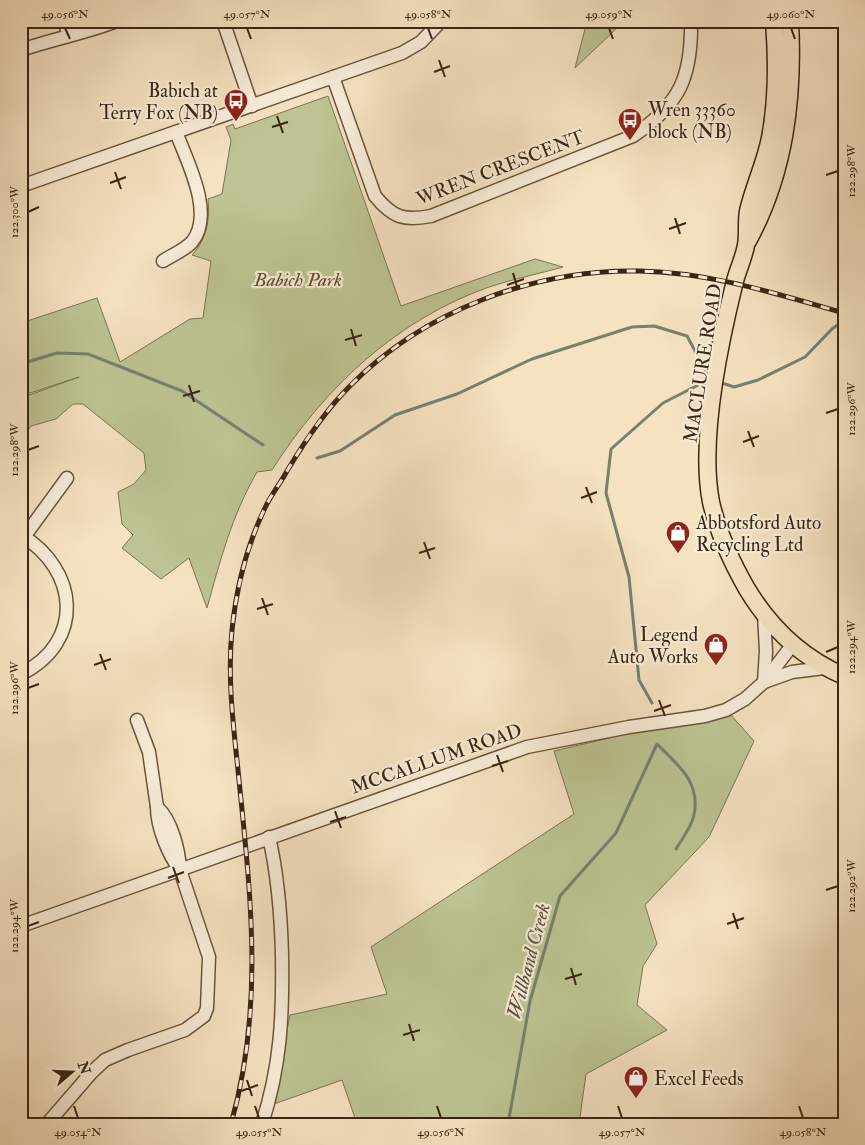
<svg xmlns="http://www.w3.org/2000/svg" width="865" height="1145" font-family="'IM FELL Double Pica',serif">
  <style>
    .green { fill: #bdc392; stroke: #7c7451 }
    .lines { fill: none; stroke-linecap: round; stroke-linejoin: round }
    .stream { stroke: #76816e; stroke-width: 3 }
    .minor-casing { stroke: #6a543c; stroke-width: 15 }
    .major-casing { stroke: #3b2510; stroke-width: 19 }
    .minor { stroke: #f8ecd7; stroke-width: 12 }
    .major { stroke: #f5e2c1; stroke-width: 16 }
    .rail-casing { stroke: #3b2510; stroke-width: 5 }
    .rail { stroke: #f8ecd7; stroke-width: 3; stroke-dasharray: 9; stroke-linecap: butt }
    .ticks { fill: none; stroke: #3b2510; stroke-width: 2 }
    .labels { text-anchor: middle; stroke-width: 4.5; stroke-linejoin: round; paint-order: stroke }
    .poi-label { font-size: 19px; fill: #3b2510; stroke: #f8ecd7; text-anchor: start }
    .street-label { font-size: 19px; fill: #3b2510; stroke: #f8ecd7 }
    .park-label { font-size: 19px; font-style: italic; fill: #5c4c30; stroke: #f8ecd7 }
    .water-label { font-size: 20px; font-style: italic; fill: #58533f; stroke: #f8ecd7 }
    .neatline { fill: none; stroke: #3b2510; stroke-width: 2 }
    .ticks-label { font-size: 12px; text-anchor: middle; fill: #3b2510 }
  </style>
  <rect width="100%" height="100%" fill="#f5e2c1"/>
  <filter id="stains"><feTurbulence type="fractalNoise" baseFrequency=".004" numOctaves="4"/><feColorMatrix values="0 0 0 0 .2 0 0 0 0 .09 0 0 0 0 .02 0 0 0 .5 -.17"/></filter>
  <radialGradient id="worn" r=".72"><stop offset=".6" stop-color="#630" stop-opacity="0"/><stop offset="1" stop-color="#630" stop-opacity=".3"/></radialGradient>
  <g class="green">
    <path d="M587,21H617L616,29L575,68Z"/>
    <path d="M328,96L401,306L535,259L563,267C538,274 513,279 489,287C396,320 324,388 272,470L257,472C232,515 220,561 207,608L189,558L161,579L122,548L133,535L122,524L118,492L134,484L146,470L144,453L83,404H73L56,419L31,426L21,440V398L79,377L21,396V323L97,298L120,362L190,319L203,318L211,261L192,255C207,238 210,221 208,199L222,194L231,140L226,127L233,124L235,129Z"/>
    <path d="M730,714L754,741L709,837L645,905L657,944L643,966L637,1005L667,1030L586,1074L579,1124H357L342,1080L271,1105L290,1015L387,994L371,947L574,814L554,751L631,733Z"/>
  </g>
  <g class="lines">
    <g class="stream">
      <path d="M21,364L57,353L88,354L182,391L263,445"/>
      <path d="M719,382L734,387L758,380L805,357L832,329L844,320"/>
      <path d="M317,458L340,451L395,415L457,394L532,359L632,327L654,326L687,336L709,377"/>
      <path d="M652,703L639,680L629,577L606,493L611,449L663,403L708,380"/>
      <path d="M508,1124L530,1001L560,896L616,833L657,744C677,764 701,782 694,815C692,826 682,839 676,849"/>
    </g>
    <defs>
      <g id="minor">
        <path d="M64,21L69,35"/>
        <path d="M223,21L252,106"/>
        <path d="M21,50C53,39 86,33 117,21"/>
        <path d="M333,77L375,196C393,218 404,221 431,216L633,136C680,104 692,77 691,21"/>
        <path d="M21,186L402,53L421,42L441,21"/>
        <path d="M163,261C172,255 185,250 192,242C215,214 187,161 176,132"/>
        <path d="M21,535C79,570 85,642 21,674"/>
        <path d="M24,537L67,478"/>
        <path d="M764,682L766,651L764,614"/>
        <path d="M764,682L792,672L824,668"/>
        <path d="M137,720L149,752L157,807"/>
        <path d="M21,926L527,747L629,727L705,716L726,710L745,699L764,682L793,644"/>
        <path d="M47,1124L92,1072L105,1060L128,1050L185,1030L204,1016L207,1008L209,957L180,870C179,850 172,821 157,807C157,827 168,854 180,870"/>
        <path d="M262,1124C281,1065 283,1015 282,955C281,915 278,876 269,837"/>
      </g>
      <g id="major">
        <path d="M774,21C777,59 777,101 770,138C765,163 754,186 748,211C746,222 748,234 746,245C744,258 737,271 734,285C719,346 699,441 711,502C718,533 731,561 747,589C770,627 802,658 844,676"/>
        <path d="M748,241C785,173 794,98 790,21"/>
      </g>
    </defs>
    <use href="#minor" class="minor-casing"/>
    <use href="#major" class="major-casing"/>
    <use href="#minor" class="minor"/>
    <use href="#major" class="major"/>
    <defs>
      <path id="rail" d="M231,1124C264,1008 251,898 239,780C234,730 227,680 232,630C236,590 247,546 264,510C270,496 280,484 287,471C305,441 324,412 349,387C423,311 534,269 639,271C709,272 777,294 844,313"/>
    </defs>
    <use href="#rail" class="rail-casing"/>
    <use href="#rail" class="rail"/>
  </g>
  <path class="ticks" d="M65,28L70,39M247,28L251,39M428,28L432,39M609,28L613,39M791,28L795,39M439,60L445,77M434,72L450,66M277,116L283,133M272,127L288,122M115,172L121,189M826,175L838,171M110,183L126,177M28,212L39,207M675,218L680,234M669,229L686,223M513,273L518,290M507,285L524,279M351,329L356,346M345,340L362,335M189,385L194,402M183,396L200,391M826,413L838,409M748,431L754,447M743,442L759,436M28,450L39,446M586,487L592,503M581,498L597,492M424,542L430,559M419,553L435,548M262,598L268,615M257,609L273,604M826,652L838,647M100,654L106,670M94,665L111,659M28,688L39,684M659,700L665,716M654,711L671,705M497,755L503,772M492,766L508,761M335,811L341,828M330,822L346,817M173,867L179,883M168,878L184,872M826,890L838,886M733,913L738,929M727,924L744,918M28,926L39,922M571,968L576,985M565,979L582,974M409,1024L414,1041M403,1035L420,1030M247,1080L252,1096M241,1091L258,1085M74,1106L78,1118M255,1106L259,1118M437,1106L441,1118M618,1106L622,1118M799,1106L803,1118"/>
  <defs>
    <symbol id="bus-pin" viewBox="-11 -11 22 30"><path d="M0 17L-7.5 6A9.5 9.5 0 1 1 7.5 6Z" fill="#8f2418" stroke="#f8ecd7"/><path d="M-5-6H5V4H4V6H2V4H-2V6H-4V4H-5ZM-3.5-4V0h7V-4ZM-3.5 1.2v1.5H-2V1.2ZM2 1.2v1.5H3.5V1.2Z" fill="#fff"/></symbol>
    <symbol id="shop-pin" viewBox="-11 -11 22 30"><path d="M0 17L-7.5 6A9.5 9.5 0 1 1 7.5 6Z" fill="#8f2418" stroke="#f8ecd7"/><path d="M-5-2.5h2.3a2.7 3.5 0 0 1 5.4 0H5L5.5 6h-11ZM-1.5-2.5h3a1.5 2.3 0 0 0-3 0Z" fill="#fff"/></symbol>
  </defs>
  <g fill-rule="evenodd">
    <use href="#bus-pin" x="222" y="87" width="28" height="38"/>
    <use href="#bus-pin" x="616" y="106" width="28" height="38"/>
    <use href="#shop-pin" x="664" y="519" width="28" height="38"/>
    <use href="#shop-pin" x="702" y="631" width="28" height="38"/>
    <use href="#shop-pin" x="622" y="1064" width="28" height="38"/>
  </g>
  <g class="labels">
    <g class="poi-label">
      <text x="218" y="97" text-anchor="end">Babich at<tspan x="218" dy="22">Terry Fox (NB)</tspan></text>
      <text x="648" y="116">Wren 33360<tspan x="648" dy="22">block (NB)</tspan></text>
      <text x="696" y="529">Abbotsford Auto<tspan x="696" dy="22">Recycling Ltd</tspan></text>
      <text x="698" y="641" text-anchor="end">Legend<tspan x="698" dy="22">Auto Works</tspan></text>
      <text x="654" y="1085">Excel Feeds</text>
    </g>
    <g class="street-label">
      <text transform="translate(500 167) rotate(-21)" y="7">WREN CRESCENT</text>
      <text transform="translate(702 363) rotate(-81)" y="7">MACLURE ROAD</text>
      <text transform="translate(436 758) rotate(-19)" y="7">MCCALLUM ROAD</text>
    </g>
    <g class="park-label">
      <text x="298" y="286">Babich Park</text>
    </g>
    <g class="water-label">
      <text transform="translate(528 961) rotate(-75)" y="7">Willband Creek</text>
    </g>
  </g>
  <rect width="865" height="1145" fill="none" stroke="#f5e2c1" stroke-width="55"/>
  <g transform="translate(72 1072) rotate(71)" stroke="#f8ecd7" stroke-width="4" paint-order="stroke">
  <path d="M0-4L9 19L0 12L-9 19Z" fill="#3b2510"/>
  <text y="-8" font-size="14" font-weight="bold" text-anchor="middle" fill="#3b2510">N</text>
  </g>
  <rect x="28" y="28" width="810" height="1090" class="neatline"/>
  <g class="ticks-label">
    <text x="65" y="18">49.056°N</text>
    <text x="247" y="18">49.057°N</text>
    <text x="428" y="18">49.058°N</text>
    <text x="609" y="18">49.059°N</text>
    <text x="791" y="18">49.060°N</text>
    <text transform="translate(851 171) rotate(-90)" y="4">122.298°W</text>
    <text transform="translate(14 212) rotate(-90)" y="4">122.300°W</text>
    <text transform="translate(851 409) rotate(-90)" y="4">122.296°W</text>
    <text transform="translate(14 450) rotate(-90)" y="4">122.298°W</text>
    <text transform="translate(851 647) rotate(-90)" y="4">122.294°W</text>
    <text transform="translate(14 688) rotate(-90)" y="4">122.296°W</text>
    <text transform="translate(851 886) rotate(-90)" y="4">122.292°W</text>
    <text transform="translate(14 926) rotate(-90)" y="4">122.294°W</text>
    <text x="78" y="1136">49.054°N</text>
    <text x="259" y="1136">49.055°N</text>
    <text x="441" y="1136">49.056°N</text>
    <text x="622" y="1136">49.057°N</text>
    <text x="803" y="1136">49.058°N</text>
  </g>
  <rect width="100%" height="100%" filter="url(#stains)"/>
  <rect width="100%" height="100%" fill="url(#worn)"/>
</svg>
